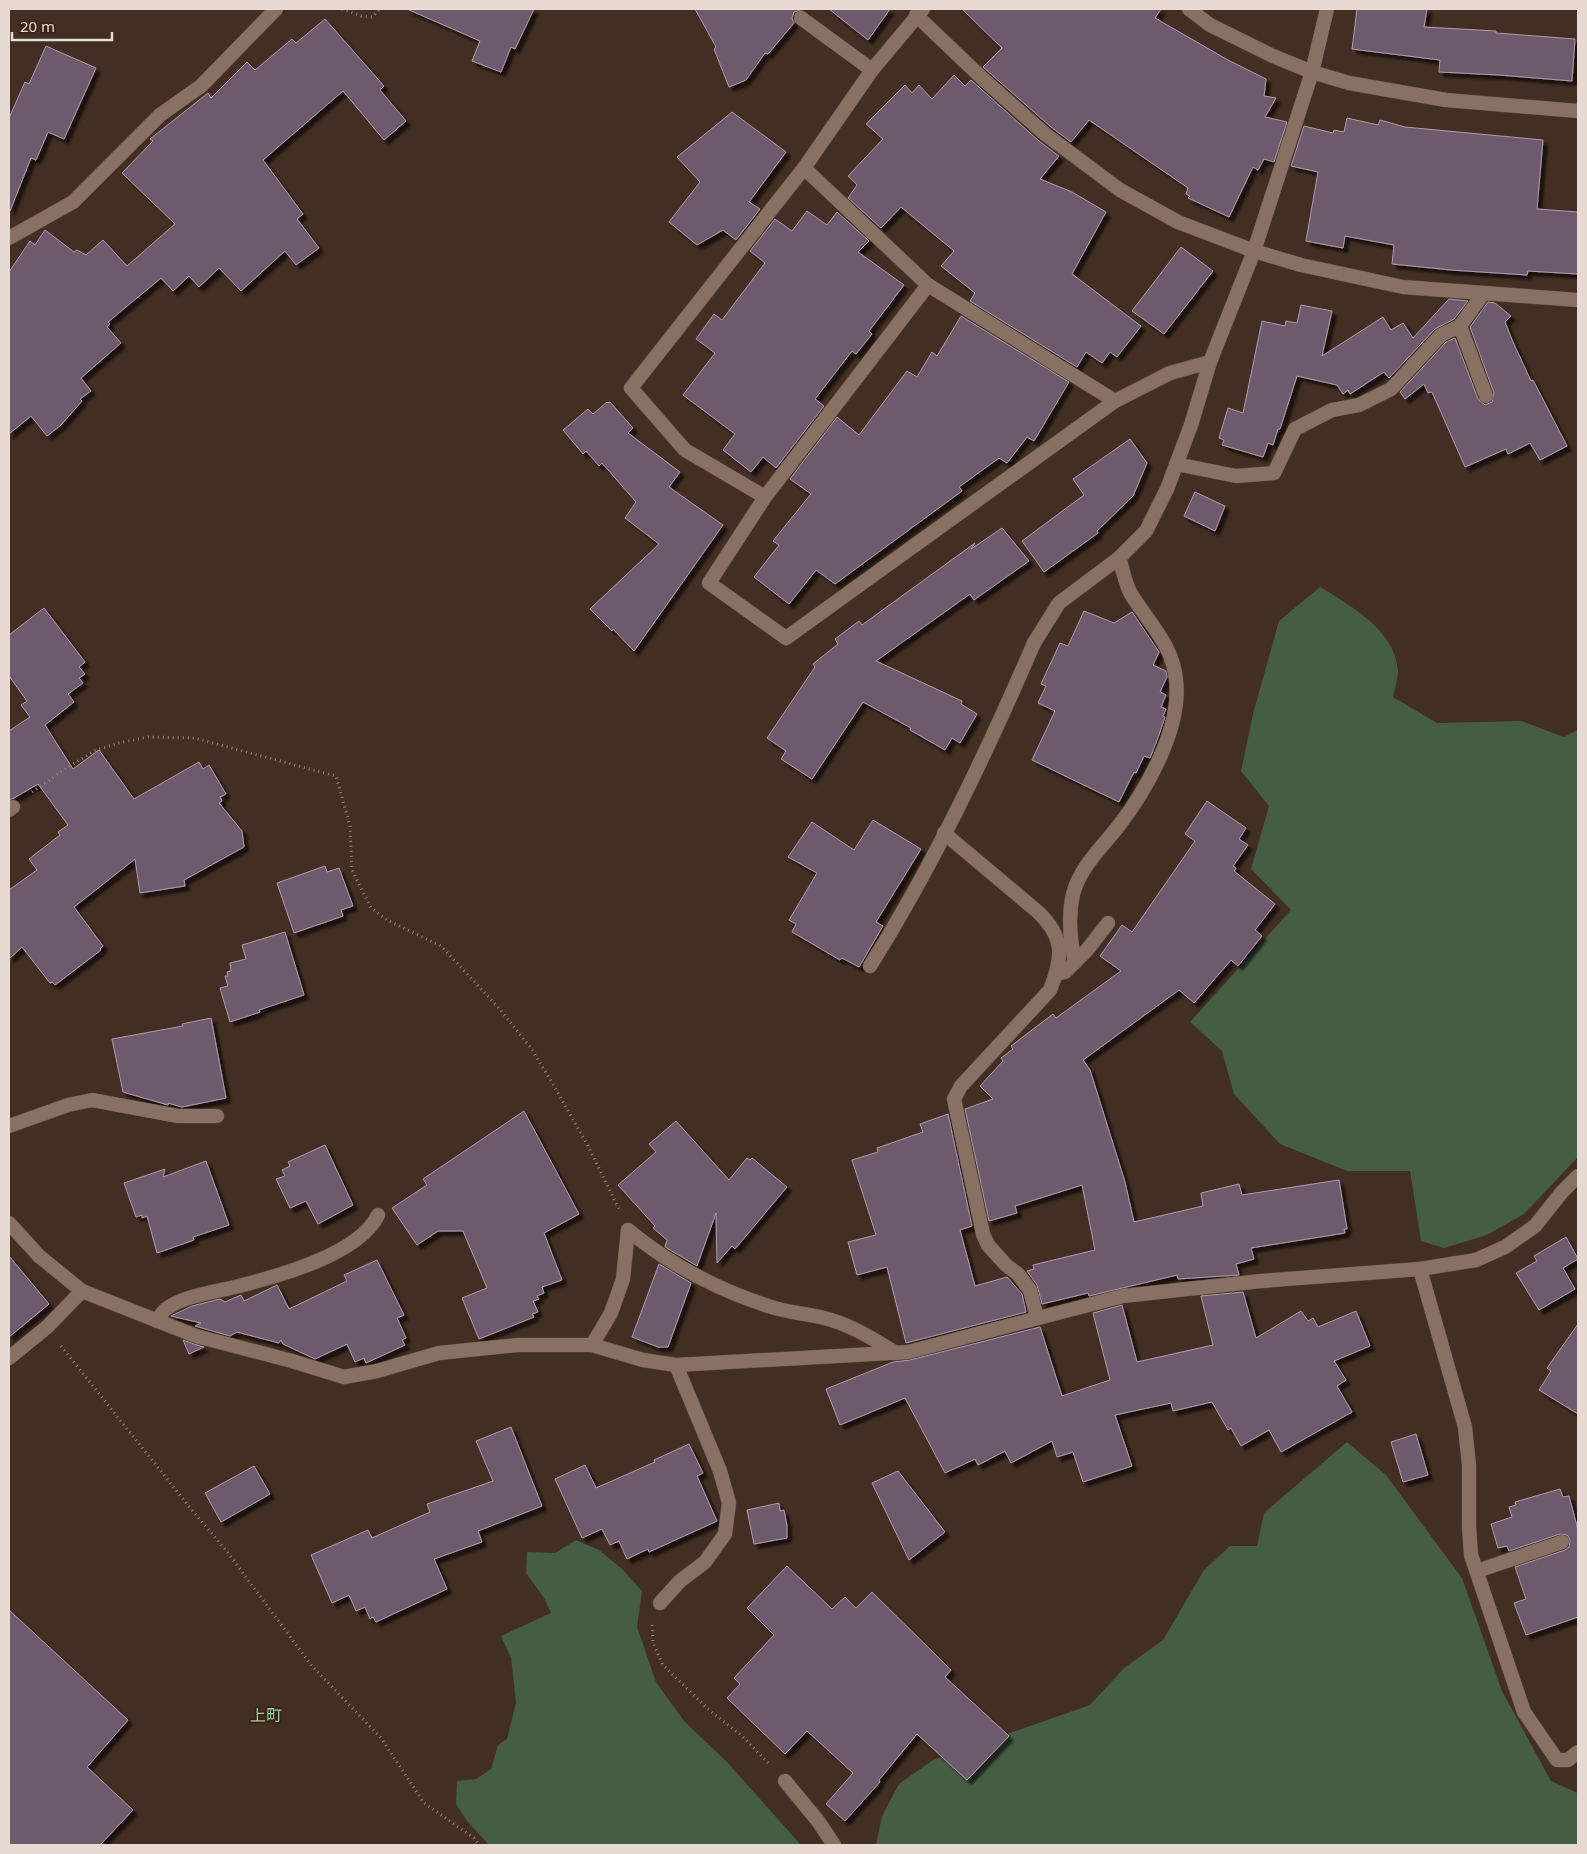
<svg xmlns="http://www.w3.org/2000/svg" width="1587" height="1854" font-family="'Noto Sans','Noto Sans JP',sans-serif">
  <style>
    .green { fill: #455d42 }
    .building { fill: #6d5a6c; stroke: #b09bae; filter: url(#shadow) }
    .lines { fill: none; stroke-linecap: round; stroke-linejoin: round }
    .service-casing { stroke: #5d4d42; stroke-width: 15 }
    .minor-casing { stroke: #5d4d42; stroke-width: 15 }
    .tertiary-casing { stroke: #5d4d42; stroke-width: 15 }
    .path { stroke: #98877d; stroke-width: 3; stroke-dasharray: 1 4; stroke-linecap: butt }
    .service { stroke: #887162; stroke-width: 14 }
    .minor { stroke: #887162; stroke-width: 14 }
    .tertiary { stroke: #887162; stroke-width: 14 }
    .labels { text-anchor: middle; stroke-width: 4; stroke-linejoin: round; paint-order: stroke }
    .neighbourhood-label { font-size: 16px; fill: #97d096; stroke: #382518 }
  </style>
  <defs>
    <filter id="shadow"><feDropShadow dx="4.5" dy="4.5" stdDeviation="1" flood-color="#0009"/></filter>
  </defs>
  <rect width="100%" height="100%" fill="#422e22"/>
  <g class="green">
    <path d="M1320,587C1351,606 1394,629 1398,670C1398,678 1395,688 1393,697L1437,723L1521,721L1564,737L1578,730V1157L1524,1214L1487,1235L1444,1248L1421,1241L1410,1171H1347L1280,1144L1234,1094L1222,1051L1190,1022L1291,910L1251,869L1269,806L1241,771L1253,714L1279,621Z"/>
    <path d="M1347,1442L1386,1475L1462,1578L1502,1691L1551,1781L1578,1793V1845H876L882,1816L899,1784L933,1760L1090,1705L1124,1668L1163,1640L1204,1570L1230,1546H1257L1264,1513Z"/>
    <path d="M576,1540L599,1550L622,1569L642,1591L637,1627L656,1682L684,1721L728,1763L801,1845H489L467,1821L456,1804L457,1781L476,1779L491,1769L498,1745L507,1739L516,1703L511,1658L501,1636L551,1613L544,1598L526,1573L527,1552L555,1553Z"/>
  </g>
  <g class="building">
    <path d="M407,9H534L515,49L511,47L501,72L472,61L480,41Z"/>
    <path d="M695,9H805L794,12L792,18L794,23L768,54L765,53L746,80L729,87L714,49L716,47Z"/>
    <path d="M829,9H890L868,40Z"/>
    <path d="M962,9H1161L1155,18L1228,60L1266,79L1264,96L1276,98L1265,117L1287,122L1274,162L1264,159L1258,170L1253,167L1229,217L1188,198L1190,196L1186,194L1188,188L1089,120L1071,142L1051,127L983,67L1002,48Z"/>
    <path d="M1357,9H1427L1424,27L1496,31V33L1575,39L1572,81L1499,75L1439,72L1440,60L1352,49Z"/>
    <path d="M325,19L384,86L380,90L406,121L384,140L343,91L263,160L303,214L297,219L319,248L296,265L285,251L241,291L219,268L199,287L189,276L173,291L161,278L108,322L110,324L107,327L121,343L81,378L91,391L80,399L82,401L61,425L47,436L31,416L9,434V272L30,241L35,245L45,230L74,252L77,250L86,255L103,240L127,266L175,224L122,173L153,141L150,139L208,93L211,98L247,62L255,70L292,39L296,43Z"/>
    <path d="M46,46L96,68L64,139L48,132L36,160L31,158L10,211L9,210V118L25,82L29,84Z"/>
    <path d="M954,75L965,86L971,80L1039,141L1059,156L1040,179L1072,192L1106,212L1072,274L1141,326L1117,357L1110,352L1102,363L1086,352L1077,367L970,301L975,293L941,266L954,251L901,207L881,228L848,198L857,185L848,176L883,139L866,124L905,85L912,93L919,85L932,99Z"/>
    <path d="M732,112L786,152L749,202L760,209L736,240L723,230L697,245L669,222L700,182L677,157Z"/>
    <path d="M1347,118L1378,125L1380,120L1405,127L1543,140L1537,209L1578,212V274L1528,271L1527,275L1451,270L1392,264L1394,245L1345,236L1343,248L1306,241L1318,172L1291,166L1304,126L1333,133L1334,130L1344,132Z"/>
    <path d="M807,211L827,225L837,212L869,241L858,252L904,285L869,331L872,334L856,354L852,351L815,399L824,406L776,468L763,457L751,472L723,450L735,434L683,395L715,353L696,339L714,314L722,320L765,263L750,251L775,219L792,231Z"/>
    <path d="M1181,247L1213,271L1164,334L1132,311Z"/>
    <path d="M1449,299L1468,301L1454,319L1435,329L1389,378L1384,372L1350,394L1348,390L1343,394L1337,385L1297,376L1280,429H1278L1273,445L1268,443L1263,457L1222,445L1224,440L1219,438L1228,408L1243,413L1262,321L1285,326L1286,321L1297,323L1301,305L1332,311L1322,356L1383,317L1391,330L1403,323L1413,338Z"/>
    <path d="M1488,302L1495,303L1511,316L1505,322L1513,342L1531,381L1533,380L1567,446L1540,460L1530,443L1508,454L1506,449L1465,467L1432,392L1428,393L1424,384L1405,399L1400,392L1446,342L1455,338L1478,399L1485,405L1492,402L1494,393L1470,327Z"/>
    <path d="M961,316L1069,382L1034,441L1027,437L1007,463L999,458L959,487L962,491L835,584L816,570L789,604L754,577L779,545L773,541L811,494L790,479L837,417L859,435L907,371L917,377L932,352L937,356Z"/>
    <path d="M607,402L608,403L610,402L633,428L628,433L680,472L669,487L723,525L634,651L613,629L612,631L590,609L659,544L625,518L636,502L602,463L599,466L586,451L583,454L563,430L588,409L593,414Z"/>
    <path d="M1130,439L1147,463L1133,496L1097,531L1098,533L1044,572L1022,541L1084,495L1073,479Z"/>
    <path d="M1195,492L1225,506L1215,531L1184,516Z"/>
    <path d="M1002,528L1029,561L974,600L970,594L876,661L962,701L961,704L977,714L960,743L952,738L945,750L910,730L911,728L863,702L812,779L781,759L786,751L767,738L815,667L813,664L838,644L835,639L859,621L862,625L975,543L971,549Z"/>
    <path d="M44,608L85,662L79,667L85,674L79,678L83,683L68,694L74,702L45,725L73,769L99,750L134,799L199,762L203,769L209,765L226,794L220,797L222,801L219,803L242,831L244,847L184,880L185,886L140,893L135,859L74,907L103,946L100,949L101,950L55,985L52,982L50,983L22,947L9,959V890L37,870L29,859L60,835L58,832L68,825L38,784L14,798L9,800V731L30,717L21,705L27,701L9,676V635Z"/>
    <path d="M1084,611L1114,623L1132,612L1159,652L1153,665L1166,671L1167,677L1160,692L1166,695L1161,707L1166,709L1163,716L1165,717L1159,735L1150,758L1144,756L1136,773L1134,772L1119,802L1032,760L1055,711L1038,703L1046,686L1041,684L1060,643L1068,646Z"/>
    <path d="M1207,801L1246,828L1239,839L1248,845L1233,866L1236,868L1234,871L1275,904L1255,930L1262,936L1238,966L1231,960L1194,1003L1179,990L1083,1060L1090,1070L1125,1182L1134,1222L1203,1206L1201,1193L1239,1184L1242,1195L1339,1180L1347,1229H1344L1345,1233L1251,1248L1254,1259L1236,1264L1239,1275L1178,1279L1177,1275L1089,1296L1088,1293L1042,1304L1037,1285L1027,1271L1034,1269L1033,1265L1095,1250L1082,1185L1015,1206L1017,1213L989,1221L965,1109L993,1099L980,1086L1003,1061L1001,1058L1013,1049L1011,1046L1053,1014L1056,1018L1121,971L1100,956L1122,925L1132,932L1195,841L1185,834Z"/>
    <path d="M873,820L921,849L876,922L883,926L859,967L842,958L840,960L792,932L796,924L789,920L817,873L788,857L812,822L854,850Z"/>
    <path d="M325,866L327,872L339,868L353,906L341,910L343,916L294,933L277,883Z"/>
    <path d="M285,932L304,995L259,1010L260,1012L230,1022L220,988L228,986L225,976H228L227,972L231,971L230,963L246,959L242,945Z"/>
    <path d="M211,1018L226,1098L182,1107L168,1103V1105L123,1092L112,1039L183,1026L182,1024Z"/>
    <path d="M524,1111L579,1214L544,1233L562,1280L542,1287L544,1293L537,1296L539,1299L533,1301L538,1312L532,1314L534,1317L479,1339L462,1298L487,1288L463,1231H438L417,1245L392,1208L427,1185L423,1179Z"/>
    <path d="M948,1114L972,1226L960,1230L975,1286L1007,1277L1022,1294L1026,1312L906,1343L887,1267L857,1275L848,1242L876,1235L852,1160L878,1152L877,1148L923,1132L920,1124Z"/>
    <path d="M676,1121L729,1180L747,1158L750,1160L752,1158L787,1187L735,1249L732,1246L717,1263L716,1213L697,1266L665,1247L667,1240L653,1228L655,1226L618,1185L656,1152L649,1144Z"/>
    <path d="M325,1145L353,1205L318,1224L306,1201L290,1208L276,1179L285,1176L282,1170L290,1166L288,1162Z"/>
    <path d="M206,1161L229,1225L193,1237L194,1240L157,1253L147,1216L142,1218V1215L136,1217L124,1183L165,1169L163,1177Z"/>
    <path d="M1566,1237L1578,1259L1563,1268L1575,1289L1539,1310L1516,1273L1537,1261L1534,1256Z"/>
    <path d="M9,1256L49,1304L9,1337Z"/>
    <path d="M377,1260L404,1315L397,1318L406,1338L402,1340L405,1345L366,1363L364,1358L355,1362L347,1344L315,1359L283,1344L281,1340L279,1343L237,1332L230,1336L195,1326L201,1323L171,1316L192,1306L220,1299L225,1302L241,1295L244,1301L277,1285L289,1309L347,1281L344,1275Z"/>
    <path d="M659,1264L691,1283L668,1347H658L632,1337Z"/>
    <path d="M1243,1292L1256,1338L1301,1311L1308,1321L1313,1318L1318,1327L1356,1311L1370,1346L1334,1361L1346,1380L1337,1386L1352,1412L1281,1452L1269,1430L1241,1446L1231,1428L1228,1430L1212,1402L1173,1411L1171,1403L1115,1415L1132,1466L1083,1482L1073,1452L1057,1457L1052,1441L1011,1463L1005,1451L978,1465L975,1459L945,1473L905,1398L840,1425L826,1389L893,1362L910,1360L1040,1327L1062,1396L1110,1380L1093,1313L1122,1305L1137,1362L1213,1345L1201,1296Z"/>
    <path d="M1578,1324V1414L1539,1390L1551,1371L1547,1368Z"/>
    <path d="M183,1340L194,1344L204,1347L189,1354Z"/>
    <path d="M511,1427L542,1506L478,1531L482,1542L434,1559L447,1589L376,1622L373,1617L370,1619L365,1607L356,1611L349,1595L332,1603L311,1555L368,1530L372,1538L430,1512L427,1504L493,1481L476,1441Z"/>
    <path d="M1416,1434L1428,1475L1403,1482L1391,1442Z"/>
    <path d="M689,1444L703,1473L697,1476L717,1521L649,1552L648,1549L627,1559L619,1541L610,1545L602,1529L582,1538L555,1479L585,1465L596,1488L655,1462L654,1460Z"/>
    <path d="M254,1466L270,1494L221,1522L205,1493Z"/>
    <path d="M898,1471L945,1532L909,1560L872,1483Z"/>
    <path d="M1560,1489L1563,1497L1569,1496L1578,1530V1617L1526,1635L1514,1603L1526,1599L1515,1567L1565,1550L1569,1547L1570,1540L1567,1535L1560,1534L1509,1551L1507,1546L1498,1548L1491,1524L1512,1517L1509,1507L1516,1505L1515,1502Z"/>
    <path d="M779,1503L780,1511L784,1510L787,1526V1538L754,1544L747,1510Z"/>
    <path d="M787,1566L832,1609L845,1597L856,1608L872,1592L951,1670L945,1677L1009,1736L967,1780L917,1734L879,1780L880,1782L845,1821L826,1804L853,1773L807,1731L785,1754L727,1698L740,1684L734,1678L774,1635L747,1608Z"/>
    <path d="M9,1610L128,1720L87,1767L133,1810L100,1845H9Z"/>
  </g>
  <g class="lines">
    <defs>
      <g id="service">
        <path d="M801,18L872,70"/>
        <path d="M1483,294L1460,326L1486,396"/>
        <path d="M1176,464L1236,476L1274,473L1295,429L1332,410L1359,405L1391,389L1441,335L1460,326"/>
        <path d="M944,833L1038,912C1065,938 1063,957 1050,990L961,1086L954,1099L983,1234L988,1245L1006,1265L1018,1274L1030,1290L1037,1318"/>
        <path d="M1075,962C1070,940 1068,916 1073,894C1080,868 1100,849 1117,828C1146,791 1182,728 1176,680C1173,645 1148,622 1131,594C1125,584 1123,569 1119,558"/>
        <path d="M870,966C934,864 986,754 1034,643"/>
        <path d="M1056,974L1065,972L1087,950L1108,923"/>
        <path d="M9,1126L68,1105L92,1100L178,1116H217"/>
        <path d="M628,1230C670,1265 716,1289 768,1306C785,1312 803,1313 820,1317C848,1323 872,1338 896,1353"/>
        <path d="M157,1321C160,1317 162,1312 166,1309C183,1296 214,1292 235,1287C275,1277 359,1255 378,1215"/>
        <path d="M592,1345L611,1313L623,1279L628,1230"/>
        <path d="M1477,1571L1562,1542"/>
      </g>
      <g id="minor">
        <path d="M923,9L872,70L804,168L631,388L685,450L765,497L709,583L786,638L1115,401L1170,373L1210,362"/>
        <path d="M916,15L982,78L1045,134L1120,190L1178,222L1254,251L1301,265L1403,287L1578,300"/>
        <path d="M804,168L928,285L1115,401"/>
        <path d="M9,238L73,202L160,115L201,86L276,9"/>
        <path d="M765,497L928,285"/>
        <path d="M1034,643L1059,603L1119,558L1146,531L1167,489L1191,425L1210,362L1254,251L1312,72L1327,9"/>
        <path d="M9,810L13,807"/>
        <path d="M9,1223L39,1256L82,1291L196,1336L292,1361L344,1377L377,1371L439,1353L518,1345H592L643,1360L676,1365L908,1352L1123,1296L1261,1281L1420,1269L1476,1260L1505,1247L1535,1226L1562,1192L1578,1176"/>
        <path d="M1420,1269L1465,1427L1469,1465V1526L1471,1555L1524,1712L1557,1760H1568L1578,1752"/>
        <path d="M9,1358L47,1327L82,1291"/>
        <path d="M660,1603L680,1581L705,1562L725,1534L729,1503L720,1471L676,1365"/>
        <path d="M785,1781L818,1821L834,1845"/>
      </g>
      <path id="tertiary" d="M1189,9L1210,25L1273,56L1312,72L1349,83L1446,100L1578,111"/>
    </defs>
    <use href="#service" class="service-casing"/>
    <use href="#minor" class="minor-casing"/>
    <use href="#tertiary" class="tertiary-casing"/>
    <g class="path">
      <path d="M342,9L361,16L372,17L380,9"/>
      <path d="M32,792L62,771L94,751L119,743L148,737L194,738L336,776L350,826L352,870L371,908L387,920L441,946L498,1007L531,1048L554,1086L588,1146L619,1209"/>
      <path d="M61,1346L191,1509L225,1549L312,1666L381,1738L424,1803L474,1838L479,1845"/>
      <path d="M652,1625L653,1643L663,1665L709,1710L742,1736L770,1765"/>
    </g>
    <use href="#service" class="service"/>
    <use href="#minor" class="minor"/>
    <use href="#tertiary" class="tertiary"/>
  </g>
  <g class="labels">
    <g class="neighbourhood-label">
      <text x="266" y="1721">上町</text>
    </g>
  </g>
  <rect width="1587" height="1854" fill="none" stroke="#e7dad2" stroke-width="20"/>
  <path d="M12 32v8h100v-8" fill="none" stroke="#e7dad2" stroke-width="2.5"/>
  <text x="20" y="32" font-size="15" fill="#e7dad2" stroke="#382518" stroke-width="4" paint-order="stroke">20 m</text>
</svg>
